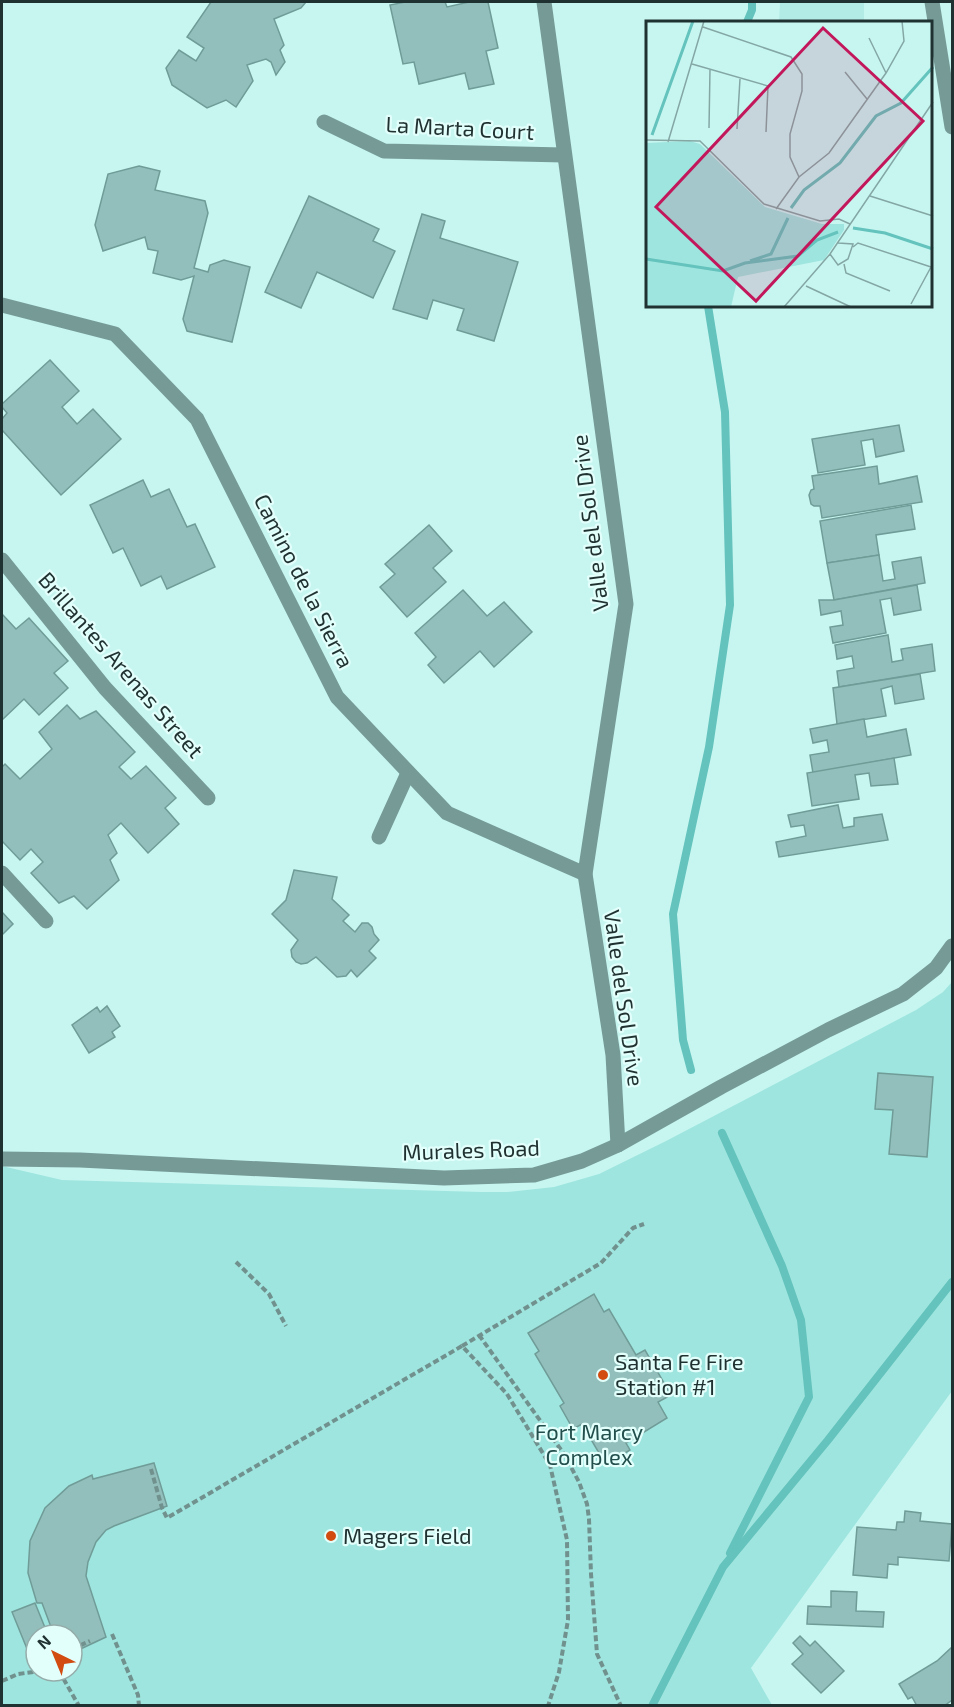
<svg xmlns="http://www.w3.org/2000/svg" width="954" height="1707" font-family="'Exo 2',sans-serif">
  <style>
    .built { fill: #b2eae5 }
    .green { fill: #9fe5df; fill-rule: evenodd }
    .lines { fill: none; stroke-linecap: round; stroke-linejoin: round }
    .stream { stroke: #64c3bd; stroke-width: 8 }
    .building { fill: #92bfbb; stroke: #709c98; stroke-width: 1.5 }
    .path { stroke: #71918e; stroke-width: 4; stroke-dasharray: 6 3; stroke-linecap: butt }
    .service { stroke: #769b97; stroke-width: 15 }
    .minor { stroke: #769b97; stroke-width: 15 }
    .tertiary { stroke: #769b97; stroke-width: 15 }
    .poi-dot { fill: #d24c12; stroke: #e3fffc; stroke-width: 2 }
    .labels { text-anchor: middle; stroke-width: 4.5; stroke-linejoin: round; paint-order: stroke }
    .street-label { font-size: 22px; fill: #1f3130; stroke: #e3fffc }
    .poi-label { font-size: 22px; fill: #1f3130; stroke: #e3fffc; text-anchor: start }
    .park-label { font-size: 22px; fill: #224e4b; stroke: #e3fffc }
    .inset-river { fill: none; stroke: #64c3bd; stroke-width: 3 }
    .inset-road { fill: none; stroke: #84a7a4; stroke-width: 1.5 }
    .view { fill: #c2185b; fill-opacity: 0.15; stroke: #c2185b; stroke-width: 3 }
    .inset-edge { fill: none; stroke: #1f3130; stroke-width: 3 }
  </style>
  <rect width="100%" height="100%" fill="#c7f6f1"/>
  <path class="built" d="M780,2H864V22H779Z"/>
  <path class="green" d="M952,982V1391L751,1668L772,1705L2,1706V1166L62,1180L481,1192H507L554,1187L599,1174L666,1141L916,1010L943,992ZM36,1635H72V1671H36Z"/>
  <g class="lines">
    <g class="stream">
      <path d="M747,22L752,10V2"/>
      <path d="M691,1070L683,1040L673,914L709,747L730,605L725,412L708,306"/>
      <path d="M722,1133L782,1266L801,1320L809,1397L730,1553"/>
      <path d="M652,1706L723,1567L828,1440L952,1282"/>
    </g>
  </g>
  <g class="building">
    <path d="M211,2H306L301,8L274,19L284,45L280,50L285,62L276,75L271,62L266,59L247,65L253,81L236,107L226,100L207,108L172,85L166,68L179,50L196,61L204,48L187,37Z"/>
    <path d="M405,2H445L447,7L469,2H488L498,48L486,51L494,84L469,89L465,73L419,84L414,62L403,64L390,5Z"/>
    <path d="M139,166L160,171L155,190L205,201L208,213L194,268L208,272L210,265L224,260L250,267L232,342L187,331L183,319L194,276L181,280L153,273L158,251L148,249L145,237L103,251L95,225L108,174Z"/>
    <path d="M309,196L379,229L373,241L395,251L373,298L317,272L301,308L265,292Z"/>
    <path d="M422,214L445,221L440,238L518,262L494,341L457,330L464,309L433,300L427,319L393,309Z"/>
    <path d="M50,360L79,391L62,407L77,424L93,409L121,439L61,495L2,430V419L7,413L2,407V404Z"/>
    <path d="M899,425L904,451L876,457L873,439L861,441L865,465L818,473L812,439Z"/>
    <path d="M877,466L879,484L917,476L922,502L822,518L820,506H814L811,504L809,495L811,490L814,489L812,476Z"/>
    <path d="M143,480L151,497L169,489L187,527L195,524L215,567L167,589L161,576L141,586L123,548L113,553L90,505Z"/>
    <path d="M911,505L915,529L876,535L879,555L827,563L820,521Z"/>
    <path d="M429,525L452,551L433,568L446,582L407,617L380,587L395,574L385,564Z"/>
    <path d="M879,555L883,581L895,579L892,562L921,557L925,583L834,600L827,563Z"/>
    <path d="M917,585L921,610L894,615L891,598L880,600L886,633L833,643L830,627L843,625L841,611L821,615L819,600H834Z"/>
    <path d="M463,590L487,616L504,602L532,632L494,667L480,651L444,683L428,665L436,657L415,633Z"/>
    <path d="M2,614L16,629L29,618L68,661L54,673L68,688L39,715L24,699L2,720Z"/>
    <path d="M888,635L892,662L903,660L901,649L932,644L935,671L839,687L837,671L854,668L852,656L837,659L835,645Z"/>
    <path d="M920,674L924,699L895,704L892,686L881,689L886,716L837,724L833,688Z"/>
    <path d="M67,705L80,719L96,711L135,752L119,767L131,779L146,766L176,798L165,808L179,824L148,853L121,823L108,835L117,853L110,860L119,880L87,909L74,896L59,903L31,873L43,862L31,849L20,860L2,841V767L5,764L20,779L52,749L39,732Z"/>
    <path d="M864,719L867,737L906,729L911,755L813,773L810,755L829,752L827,740L813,743L810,729Z"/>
    <path d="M894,758L898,784L871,786L869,773L855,775L859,799L812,806L807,773Z"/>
    <path d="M838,805L843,828L854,826V818L882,814L888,840L779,857L776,842L806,836L804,825L791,827L788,815Z"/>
    <path d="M294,870L337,877L332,899L349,915L343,921L355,932L362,923H368L372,927L374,934L379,940L369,951L376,958L357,977L351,970L346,976L337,977L316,957L307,963L301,964L296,962L292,957L291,950L298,940L272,914L286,900Z"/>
    <path d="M2,912L13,924L2,935Z"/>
    <path d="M107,1006L120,1026L112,1032L115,1037L89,1053L72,1025L97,1007L100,1012Z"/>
    <path d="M878,1073L933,1077L927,1157L889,1154L893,1110L875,1109Z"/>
    <path d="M594,1294L604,1312L609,1309L636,1355L645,1350L671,1395L658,1402L667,1418L626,1443L630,1450L606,1465L582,1424L573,1429L560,1406L564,1403L535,1354L539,1351L528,1333Z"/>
    <path d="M154,1463L167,1506L114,1526L106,1530L96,1542L88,1562L86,1576L106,1637L72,1653V1635H54L42,1603H37L36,1600L28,1573L30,1541L45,1508L69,1486L92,1475L93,1479Z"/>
    <path d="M905,1511L921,1513L920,1521L952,1524L949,1561L898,1557V1565L888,1564L887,1578L853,1575L857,1527L896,1530L897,1522H904Z"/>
    <path d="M831,1591L857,1592L856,1611L884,1612L883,1627L807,1624L808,1606L831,1607Z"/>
    <path d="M35,1603L48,1635H36V1660L32,1661L12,1612Z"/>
    <path d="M800,1636L810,1646L815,1641L844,1671L821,1693L792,1664L803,1654L793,1643Z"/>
    <path d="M952,1647V1700L944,1706H917L912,1697L908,1699L899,1684L937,1661Z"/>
  </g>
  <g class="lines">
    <g class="path">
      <path d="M236,1262L269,1294L286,1326"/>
      <path d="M479,1335L564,1454L579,1482L587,1504L589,1519L591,1574L597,1654L621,1706"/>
      <path d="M462,1346L601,1263L633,1228L644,1224"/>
      <path d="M151,1469L162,1508L167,1518L462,1346L507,1394L550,1465L567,1540L568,1620L559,1672L548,1706"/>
      <path d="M112,1634L138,1695L139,1706"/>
      <path d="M72,1649L90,1641"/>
      <path d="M59,1671L79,1706"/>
      <path d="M2,1681L18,1674L40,1671"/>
    </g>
    <path class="service" d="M379,837L408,773"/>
    <g class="minor">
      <path d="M544,2L626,604L585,874L613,1055L618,1145"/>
      <path d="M324,122L384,151L564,155"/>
      <path d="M2,305L115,334L197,419L337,697L447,813L585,874"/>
      <path d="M2,560L105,688L208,798"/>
      <path d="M2,873L46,921"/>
      <path d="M2,1159L80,1160L444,1178L534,1175L582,1161L618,1145L721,1087L828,1030L903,994L936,968L952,946"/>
    </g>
    <path class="tertiary" d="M932,2L952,127"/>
  </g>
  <g class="poi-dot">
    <circle cx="603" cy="1375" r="6"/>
    <circle cx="331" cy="1536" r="6"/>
  </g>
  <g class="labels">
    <g class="street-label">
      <text transform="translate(460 128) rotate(3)" y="8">La Marta Court</text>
      <text transform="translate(590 523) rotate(-97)" y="8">Valle del Sol Drive</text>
      <text transform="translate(304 581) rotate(63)" y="8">Camino de la Sierra</text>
      <text transform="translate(121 665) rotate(49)" y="8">Brillantes Arenas Street</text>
      <text transform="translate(624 998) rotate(82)" y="8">Valle del Sol Drive</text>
      <text transform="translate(471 1150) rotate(-2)" y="8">Murales Road</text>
    </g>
    <g class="poi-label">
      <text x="615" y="1370">Santa Fe Fire<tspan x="615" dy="25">Station #1</tspan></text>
      <text x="343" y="1544">Magers Field</text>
    </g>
    <g class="park-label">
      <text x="589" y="1440">Fort Marcy<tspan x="589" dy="25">Complex</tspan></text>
    </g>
  </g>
  <g transform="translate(646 21)">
    <rect width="286" height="286" fill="#c7f6f1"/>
    <path d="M44,120L54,123L119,186L176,203H198V209L178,239L92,256L85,286H0V122Z" fill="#9fe5df"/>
    <path class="inset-river" d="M6,114L47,0M145,187L158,169L194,142L230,95L255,82L287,46M207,207L239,212L287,228M0,238L77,250L99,242L152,235L171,219L192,211M104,240L125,233L142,197"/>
    <path class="inset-road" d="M57,6L145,36L156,53V70L144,113V136L153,156M223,17L240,52M46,43L122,65L120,111M199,51L221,78M63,107L64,48M91,108L94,58M0,119L54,120L118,183L174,200L193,198L204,203M22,121L58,0M224,175L287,195M130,188L153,156L183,132L240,52L258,20L256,0M207,226L212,222L285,246L265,283M184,233L192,244L202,238L207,223L192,222M198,243L200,252L244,270M160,265L205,286M138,286L184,233L287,81"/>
    <path class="view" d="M177,7L277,100L110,280L10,186Z"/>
    <rect width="286" height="286" class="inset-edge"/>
  </g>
  <rect width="954" height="1707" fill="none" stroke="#1f3130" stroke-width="6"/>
  <g transform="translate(54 1653) rotate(317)"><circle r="28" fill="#e3fffc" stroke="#95adaa" stroke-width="1.5"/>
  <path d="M0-4.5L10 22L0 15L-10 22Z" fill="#d24c12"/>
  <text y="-9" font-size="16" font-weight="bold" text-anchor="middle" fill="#1f3130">N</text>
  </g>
</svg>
